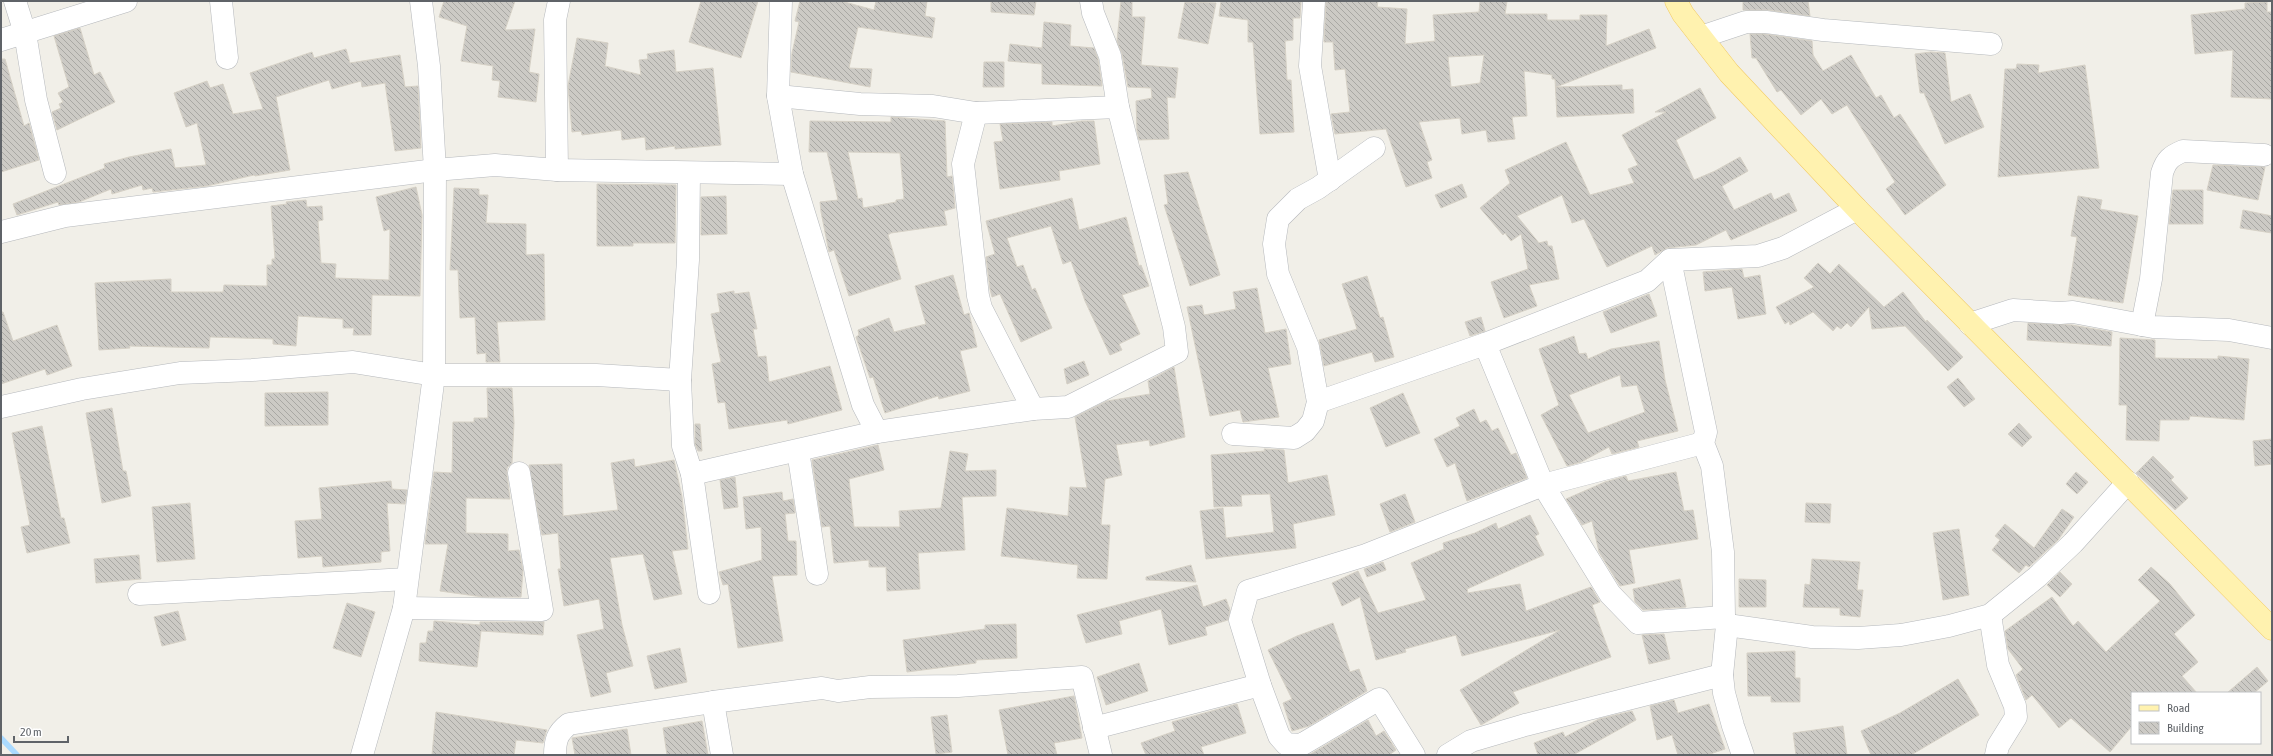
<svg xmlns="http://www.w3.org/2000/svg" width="2273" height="756" font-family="'Asap Condensed',sans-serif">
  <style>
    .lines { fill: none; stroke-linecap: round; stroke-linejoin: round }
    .stream { stroke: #aadaff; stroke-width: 5.5 }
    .building { fill: url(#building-back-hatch); stroke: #d6d1c6; fill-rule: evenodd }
    .minor-casing { stroke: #b5b8bc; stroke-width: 23 }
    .major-casing { stroke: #f2c960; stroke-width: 23 }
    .minor { stroke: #fff; stroke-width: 22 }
    .major { stroke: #fff2af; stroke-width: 22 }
  </style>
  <defs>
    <pattern id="building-back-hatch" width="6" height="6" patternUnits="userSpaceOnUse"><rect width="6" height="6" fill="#cccac5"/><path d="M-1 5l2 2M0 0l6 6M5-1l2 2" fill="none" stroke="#a9a8a4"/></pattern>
  </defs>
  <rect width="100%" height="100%" fill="#f1efe8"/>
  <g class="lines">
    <path class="stream" d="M1,738L17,755"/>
  </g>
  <g class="building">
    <path d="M444,1H515L505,30L535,29L529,72L539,74L536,102L498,97L500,81L492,80L493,66L461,61L467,26L439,17Z"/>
    <path d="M701,1H758L741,58L689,42Z"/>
    <path d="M800,1H841L874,10L876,1H927L925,16L935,18L932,38L858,27L849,68L872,69L870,87L791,72L792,53L799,22L795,21Z"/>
    <path d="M991,1H1036L1034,15L991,12Z"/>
    <path d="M1121,1H1132V17H1145L1141,65L1178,68L1175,98L1167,97L1169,139L1139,140L1137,131L1136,101L1152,98L1151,88L1128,87L1122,54L1117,41Z"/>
    <path d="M1221,1H1301L1300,18H1293V40L1285,41L1287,80H1291L1294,132L1260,134L1253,42H1248V20L1219,16Z"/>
    <path d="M1326,1H1378L1377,7L1407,9L1405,44L1435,41L1433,15L1479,12L1480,1H1507L1505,14H1547V20H1580V15H1607L1606,46L1649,29L1656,48L1556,87L1622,85V90L1633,89L1634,113L1557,117L1555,79H1552V75L1524,71L1527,116L1512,117L1515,139L1488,142L1486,130L1462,134L1460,118L1419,122L1432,160L1427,162L1432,178L1406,187L1386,129L1335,134L1331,114L1350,112L1345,69L1335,70L1333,42H1324ZM1484,55L1480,83L1451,87L1448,57Z"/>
    <path d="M1743,1H1808L1810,16L1768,10H1743Z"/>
    <path d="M1185,2L1216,3L1208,44L1178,38Z"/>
    <path d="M2267,2V12H2272V99L2231,97L2233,50L2195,54L2191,15L2245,9V3Z"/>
    <path d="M1044,22L1071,25L1070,46L1094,48L1098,59L1102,86L1042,84V64L1008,61L1010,44L1042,48Z"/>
    <path d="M80,28L94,75L100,72L115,102L57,130L52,112L61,108L59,104L63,102L58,93L69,87L54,36Z"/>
    <path d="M1750,34H1765L1812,41L1813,55L1823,71L1851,55L1876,98L1881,95L1894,118L1900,114L1946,185L1905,215L1886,189L1895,182L1847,105L1832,114L1821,99L1801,115L1781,90L1777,92L1756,58H1752Z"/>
    <path d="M577,38L608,43L605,66L641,75L639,60L648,59L647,54L674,50L676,72L713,68L721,145L675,149V146L646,150L645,137L622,140L621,130L582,135L581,131L572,132L568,86Z"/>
    <path d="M346,49L350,63L400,55L405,87L418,86L421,148L395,151L385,83L362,87L361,81L332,89L329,80L276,97L290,170L255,176L254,175L207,186L153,192L152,188L143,190L142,185L112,194L111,189L79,202L59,205L58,202L17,215L13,204L105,168L104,164L129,157L171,149L175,168L206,165L197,123L186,127L174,93L207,81L210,88L223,84L233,114L263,109L250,73L312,52L314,58Z"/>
    <path d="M1931,52L1945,53L1951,102L1970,94L1984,127L1945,144L1924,93H1920L1915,54Z"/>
    <path d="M1,59H5L24,126L29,123L39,160L1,172Z"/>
    <path d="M984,62H1004V87H983Z"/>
    <path d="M2017,64L2039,65L2038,73L2085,65L2099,168L1998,177L2005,69H2016Z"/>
    <path d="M1700,88L1716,118L1676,140L1694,180L1715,171L1740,157L1748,171L1722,186L1734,210L1771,193L1774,200L1789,193L1797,211L1731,240L1726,230L1696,245L1667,248L1655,255L1652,246L1607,267L1584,219L1572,223L1562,195L1517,216L1539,243L1547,241L1548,246H1552L1559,279L1529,285L1537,306L1504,318L1491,282L1528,269L1521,234L1511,241L1505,233L1503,235L1480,208L1510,183L1505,170L1566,142L1590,195L1634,183L1628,169L1638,165L1622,135L1666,112H1655Z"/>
    <path d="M891,117L945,121L947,177L952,176L955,208L944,211L947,225L891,233L888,235L901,279L849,296L834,250L829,252L821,212L820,202L838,200L827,152H809L810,121L891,122ZM848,152L900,153L904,199L896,200V202L863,208L862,198L858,199Z"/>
    <path d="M1082,121H1094L1100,164L1059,171L1060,180L1000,189L994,142L1003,141L1000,124L1052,122V126Z"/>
    <path d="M2213,165L2265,167L2258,200L2207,190Z"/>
    <path d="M1188,172L1220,275L1190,286L1164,205L1168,204L1164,175Z"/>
    <path d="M597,184L676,185L675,243H633V246H597Z"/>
    <path d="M1462,184L1467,197L1441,208L1435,195Z"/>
    <path d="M416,187L422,215L420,296L372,295L371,335H353L354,328H343V319L298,316L296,346L273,344V339L210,337L209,348L129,346L130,348L99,350L95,283L171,279V292H223L224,285L267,286V265H272V259H275L271,206L287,204L286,202L306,200L307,207L322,206L323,220L318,221L321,263L336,264L335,278L389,280L390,229L384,231L376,197Z"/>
    <path d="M454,188L479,189V195H488L486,223L526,224V255L544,254L545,320L497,322L500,362H486V353L477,354L475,317L460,318L458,270H450Z"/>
    <path d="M2173,190H2203V224H2169Z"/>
    <path d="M726,196L727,234L701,235V197Z"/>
    <path d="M2078,196L2102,200L2100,209L2138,216L2123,303L2068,295L2077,237L2071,236Z"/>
    <path d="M1072,198L1079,230L1126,217L1139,266L1141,265L1149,286L1122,295L1140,334L1119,344L1122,350L1110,355L1085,301L1071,261L1063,264L1051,226L1007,238L1017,267L1023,265L1032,290L1035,288L1052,328L1021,342L1000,294L992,297L990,289L986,257L995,254L986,221Z"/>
    <path d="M2243,210L2272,216V233L2240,228Z"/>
    <path d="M1818,263L1830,274L1839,264L1884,307L1903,292L1926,322L1927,320L1963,357L1948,371L1905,326L1872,329L1869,307L1851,327L1847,323L1841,329L1837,326L1833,331L1813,312L1790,325L1789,321L1785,324L1776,307L1814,287L1804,278Z"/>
    <path d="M1742,269L1744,278L1760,275L1766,314L1738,319L1732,287L1705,291L1703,272Z"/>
    <path d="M953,275L964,315L969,313L977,347L960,351L970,391L939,399L938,396L885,413L873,377L870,378L856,337L859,335L858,330L889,318L894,332L926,324L915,286Z"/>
    <path d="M1367,276L1380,318L1383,317L1394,357L1375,362L1372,352L1324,366L1319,340L1357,329L1342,284Z"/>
    <path d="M1257,288L1265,333L1286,329L1291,364L1268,368L1279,417L1243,422L1240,410L1210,416L1187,307L1202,305L1204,315L1236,309L1233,292Z"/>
    <path d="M734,291V294L749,292L757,329H753L758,357L766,356L769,382L830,366L842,410L788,424L787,420L729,429L725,402L718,403L712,364L721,362L711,314L720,312L717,294Z"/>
    <path d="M1649,294L1657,316L1611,333L1603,312Z"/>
    <path d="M1,312H3L13,341L57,325L72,366L47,375L45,369L1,384Z"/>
    <path d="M1481,317L1485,331L1470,336L1465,322Z"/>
    <path d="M2028,323L2072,325L2112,332L2111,346L2027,340Z"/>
    <path d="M1574,336L1579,354L1586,353L1588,359L1611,349L1659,341L1665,380L1678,431L1637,441L1639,447L1612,454L1609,447L1581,462L1567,466L1541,415L1559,405L1539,349ZM1620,375L1622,387L1637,385L1645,412L1588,433L1569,395Z"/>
    <path d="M2120,338L2155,340V358L2218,359V356L2249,359L2244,420L2190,416L2189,420H2160L2159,441L2126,440L2127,405H2119Z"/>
    <path d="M1084,361L1089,375L1067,384L1064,369Z"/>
    <path d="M1174,367L1185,437L1150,446L1149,440L1116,445L1122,475L1105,479L1101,525H1110L1107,579L1077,578L1078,565L1001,556L1007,508L1068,516L1070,487L1087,488L1075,417L1107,401L1150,394L1148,381Z"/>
    <path d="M1958,378L1975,399L1964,407L1947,387Z"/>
    <path d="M487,388H512L514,423L512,463L507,468V475L510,499L466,498V533L508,534V551L519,550L523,570L521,597H483L440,591L448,544H425L434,472L452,473L453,422H474V418H488Z"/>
    <path d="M328,392V425L265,426V393Z"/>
    <path d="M1403,393L1420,433L1386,447L1370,408Z"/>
    <path d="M112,408L123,471H126L131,496L102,503L86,413Z"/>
    <path d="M1474,409L1480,423L1486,420L1492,431L1498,428L1511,455L1516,453L1527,478L1467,501L1455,463L1447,467L1434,439L1460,426L1456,418Z"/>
    <path d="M2019,423L2032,437L2022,447L2008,434Z"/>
    <path d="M695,424H700L702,451H698L695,444Z"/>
    <path d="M42,426L61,518H64L70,543L27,553L21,527L30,525L12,433Z"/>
    <path d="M2272,439V464L2255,466L2253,441Z"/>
    <path d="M878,445L884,470L849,479L854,527H900L899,511L941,508L950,451L968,454L965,471L996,470V496L962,497L965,550L918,553L920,589L887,591L886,567H869V560L834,563L830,526L822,527L812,460Z"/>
    <path d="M1264,449L1284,450L1288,483L1327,475L1335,515L1293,524L1296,548L1206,559L1200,511L1223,508L1226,538L1274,532L1270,494L1241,495L1242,506L1214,507L1211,455L1265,451Z"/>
    <path d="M2153,456L2174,477L2171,480L2188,498L2175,510L2136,473Z"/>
    <path d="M634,459L635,467L674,460L682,497L688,549L672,551L682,594L654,600L643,554L610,558L622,625L633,666L606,673L611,692L591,697L577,635L604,629L599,599L564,606L558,569H561L558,533L542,535L529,465L562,464L563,516L618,510L611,463Z"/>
    <path d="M1676,472L1684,511L1693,510L1698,539L1629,550L1635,583L1620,586L1599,552L1592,521L1582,525L1566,499L1605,482L1626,476L1628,481Z"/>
    <path d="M2076,472L2088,482L2077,494L2066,484Z"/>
    <path d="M735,477L738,507L724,509L720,480Z"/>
    <path d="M391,481L392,489L407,490L405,504L387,503L390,551L381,552V562L323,567L322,556L298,558L295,521L322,519L319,488Z"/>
    <path d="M782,492L783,501L793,499L795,513L785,514L788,541H796L797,575L772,576L783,641L738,648L728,584L723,585L719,572L762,560L761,527L746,529L743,497Z"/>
    <path d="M1405,494L1415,522L1390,532L1380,504Z"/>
    <path d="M190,503L195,559L157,562L152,507Z"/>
    <path d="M1806,503L1831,504L1830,523L1805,522Z"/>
    <path d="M2062,509L2074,517L2058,540L2029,567L2026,565L2019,573L1992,550L2000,540L1995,536L2005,524L2034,548Z"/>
    <path d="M1530,515L1539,534L1535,536L1544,555L1467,589L1468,593L1520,584L1526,611L1591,587L1600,602L1592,605L1611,657L1513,692L1519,703L1481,725L1460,690L1560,630L1462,656L1456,635L1405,649L1406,652L1376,660L1360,597L1342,606L1332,583L1358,571L1378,613L1426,600L1411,563L1444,549L1443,543L1475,533L1496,523L1498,529Z"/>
    <path d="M1959,529L1969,595L1943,600L1933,533Z"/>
    <path d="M139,555L141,579L96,583L94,559Z"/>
    <path d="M1812,559L1860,562L1857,590H1863L1860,617L1840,615V608L1803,607L1805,584L1810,585Z"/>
    <path d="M1383,562L1386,570L1367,577L1364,569Z"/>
    <path d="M1191,565L1196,582L1146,580V577Z"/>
    <path d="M2151,567L2170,584L2195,615L2174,634L2198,662L2182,676L2197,693H2132V726L2110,752L2071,718L2059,728L2032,695L2026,700L2016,675L2023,669L2008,649L2005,631L2052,597L2073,626L2078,621L2106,652L2160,601L2138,580Z"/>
    <path d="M2060,572L2072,584L2060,597L2047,585Z"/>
    <path d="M1680,579L1686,607L1643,610L1635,602L1633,589Z"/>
    <path d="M1739,579L1766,580V607H1739Z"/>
    <path d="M1197,585L1203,607L1226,599L1230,610L1228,620L1205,627L1207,635L1169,645L1161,609L1119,621L1122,634L1086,643L1077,615Z"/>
    <path d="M347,603L375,612L361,657L333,648Z"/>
    <path d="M178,611L186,640L162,646L154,617Z"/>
    <path d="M434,621L480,625V622H544L543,635L481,631L477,667L419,661L420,643H426L428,631H433Z"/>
    <path d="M1333,623L1350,672L1359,669L1367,691L1309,726L1292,731L1283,703L1292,699L1268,650L1297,636Z"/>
    <path d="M1016,624L1017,658L976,660V663L907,672L903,640L985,629V625Z"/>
    <path d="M1664,634L1670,659L1649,664L1642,635Z"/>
    <path d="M680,648L687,682L655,689L647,656Z"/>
    <path d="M1795,651V678H1800V702H1771V696H1748L1747,653Z"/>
    <path d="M1139,663L1148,691L1106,705L1097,677Z"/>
    <path d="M2257,667L2268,681L2254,693H2227Z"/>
    <path d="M1958,679L1979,715L1911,755H1871L1861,731L1900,713Z"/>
    <path d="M1074,696L1082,738L1054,743L1057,755H1008L999,710Z"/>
    <path d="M1674,700L1678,713L1709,704L1725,749L1707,755H1678L1672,735L1657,740L1650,706Z"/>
    <path d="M1237,704L1246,733L1201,747L1204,755H1146L1141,743L1175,731L1172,722Z"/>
    <path d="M1632,711L1636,720L1573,755H1538L1534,743L1563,732L1565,737L1599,719Z"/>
    <path d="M436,712L547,730L546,732L543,743L516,740L514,755H432Z"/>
    <path d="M947,715L952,752L936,754L931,717Z"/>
    <path d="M1368,720L1376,736L1384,731L1396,750L1389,755H1309Z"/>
    <path d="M702,721L708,755H667L663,728Z"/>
    <path d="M1843,726L1847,755H1796L1793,733Z"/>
    <path d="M627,729L631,755H575L572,738Z"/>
  </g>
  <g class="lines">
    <defs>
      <g id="minor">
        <path d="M15,1L25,33L36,100L55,173"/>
        <path d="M221,1L227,58"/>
        <path d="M781,1L778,96L792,174L863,405L877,432"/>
        <path d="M1314,1L1310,66L1330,180"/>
        <path d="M1701,37L1746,22H1766L1823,30L1991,44"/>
        <path d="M1,40L126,1"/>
        <path d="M778,96L860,104L933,106L976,113L1118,107"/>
        <path d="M976,113L963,164L978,296L981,308L1033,409"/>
        <path d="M557,170L555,20L559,1"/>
        <path d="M1,232L65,216L435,170L495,165L557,170L792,174"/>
        <path d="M1670,260L1706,432L1703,443L1712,466L1723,552L1724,617L1727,625L1722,675L1724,693L1733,726L1743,755"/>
        <path d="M1970,324L2013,310L2060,313L2073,312L2153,327L2229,330L2272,338"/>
        <path d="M2142,325L2151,279L2162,173C2166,160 2171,156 2183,151L2264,155"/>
        <path d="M1485,344L1543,485L1610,594L1638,623L1724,617"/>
        <path d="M680,380L688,260L689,173"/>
        <path d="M1318,402L1485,344L1647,281L1670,260L1758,256L1783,248L1857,209"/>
        <path d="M1,407L82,389L180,373L252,370L353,362L434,375L435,170L429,66L421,1"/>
        <path d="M1233,434L1294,438L1305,431L1313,421L1318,402L1308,347L1278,274L1274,244L1278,219L1298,199L1318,188L1374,148"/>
        <path d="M798,451L817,574"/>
        <path d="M692,474L709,593"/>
        <path d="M139,594L407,579"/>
        <path d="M404,608L542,610L519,473"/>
        <path d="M1990,615L1998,665L2015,706L2016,717L1998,746L1996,755"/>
        <path d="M1727,625L1812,637L1858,638L1901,635L1949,626L1990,615L2037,577L2073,543L2128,482"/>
        <path d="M713,702L722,755"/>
        <path d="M1094,728L1260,685"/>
        <path d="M362,755L404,608L434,375H596L680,380L683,446L692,474L877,432L1033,409L1068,407L1177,352L1174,327L1118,107L1110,56L1093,13L1091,1"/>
        <path d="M555,755C555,741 557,733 569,724L713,702L822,688L838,691L870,687L958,686L1082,677L1101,755"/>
        <path d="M1414,755L1379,699L1301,745L1286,744L1279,736L1260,685L1240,620L1248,591L1366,555L1543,485L1703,443"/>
        <path d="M1448,755L1471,741L1525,725L1722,675"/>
      </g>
      <path id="major" d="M1676,1L1683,14L1729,73L1857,209L2272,629"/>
    </defs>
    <use href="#minor" class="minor-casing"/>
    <use href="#major" class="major-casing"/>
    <use href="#minor" class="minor"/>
    <use href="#major" class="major"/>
  </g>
  <rect width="2273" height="756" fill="none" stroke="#5f6368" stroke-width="4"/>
  <rect x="2131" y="692" width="130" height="52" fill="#ffffff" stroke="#bfc1c3"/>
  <rect x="2139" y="705" width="20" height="6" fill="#fff2af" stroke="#bfc1c3"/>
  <text x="2167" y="712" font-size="12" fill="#5f6368">Road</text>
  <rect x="2139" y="722" width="20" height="12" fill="url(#building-back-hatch)" stroke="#bfc1c3"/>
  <text x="2167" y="732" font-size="12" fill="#5f6368">Building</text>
  <path d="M14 736v6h54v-6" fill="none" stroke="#5f6368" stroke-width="2"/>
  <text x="20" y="736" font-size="12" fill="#5f6368" stroke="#ffffff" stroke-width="3" paint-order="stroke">20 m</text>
</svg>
